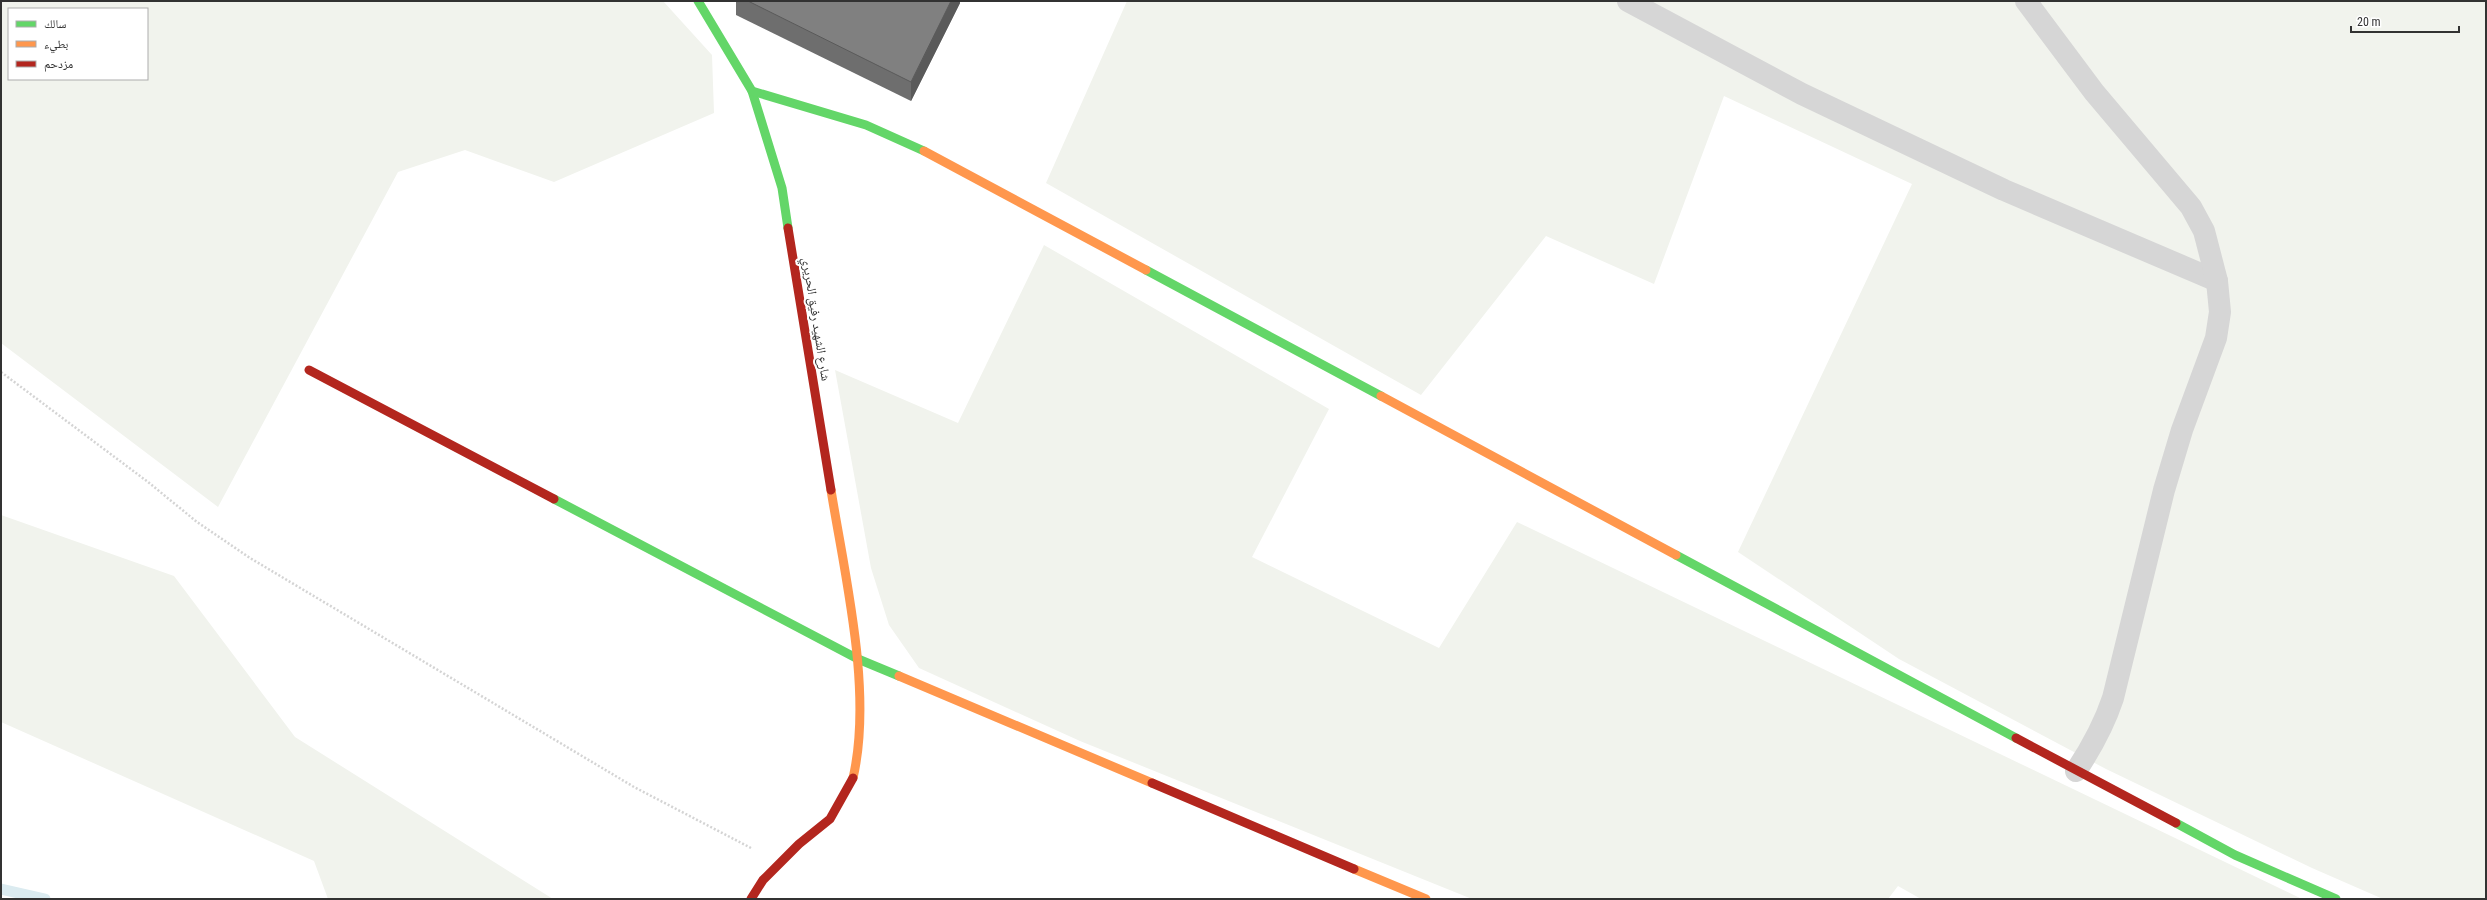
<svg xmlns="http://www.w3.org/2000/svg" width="2487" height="900" font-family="'Roboto Condensed','Noto Naskh Arabic',sans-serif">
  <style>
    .green { fill: #f1f3ed; fill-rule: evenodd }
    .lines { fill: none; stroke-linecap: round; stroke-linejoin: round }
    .stream { stroke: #dbebf0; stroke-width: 11 }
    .path { stroke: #d4d4d4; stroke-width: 2.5; stroke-dasharray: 2 2; stroke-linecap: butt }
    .street { stroke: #d6d6d6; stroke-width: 22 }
    .fast { stroke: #63d668; stroke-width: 9 }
    .slow { stroke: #ff974d; stroke-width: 9 }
    .jam { stroke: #b3261e; stroke-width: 9 }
    .wall { fill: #6e6e6e }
    .shaded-wall { fill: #5a5a5a }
    .building { fill: #808080; stroke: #5a5a5a }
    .labels { text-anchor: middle; stroke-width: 4; stroke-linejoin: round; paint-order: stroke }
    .street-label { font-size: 13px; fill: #323232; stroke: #fff }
  </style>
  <rect width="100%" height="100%" fill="#fff"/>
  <g class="green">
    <path d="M1,1H663L712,55L714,113L554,182L465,150L398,172L218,507L1,343ZM9,9H147V79H9Z"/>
    <path d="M1127,1H2486V899H2383L2312,868L2106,769L1899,659L1738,552L1912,184L1724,96L1654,284L1546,236L1421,395L1046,183Z"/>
    <path d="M1044,245L1329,409L1252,557L1439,648L1517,522L2302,899H1921L1898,886L1888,899H1472L1080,741L919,668L889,625L871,568L835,370L958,423Z"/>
    <path d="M1,515L174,576L295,737L553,899H328L314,861L1,722Z"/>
  </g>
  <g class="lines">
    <path class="stream" d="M1,889L45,899"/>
    <path class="path" d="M1,372L148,482L197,522L250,558L634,787L751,848"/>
    <g class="street">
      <path d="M1628,1L1802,94L2004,190L2217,281"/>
      <path d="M2026,1L2094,92L2191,207L2204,231L2217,281L2220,312L2216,338L2182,430L2164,490L2113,698C2104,725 2092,747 2076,771"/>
    </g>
    <g class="fast">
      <path d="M698,1L752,91L782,188L788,228"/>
      <path d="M752,91L866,125L924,151"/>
      <path d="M1146,270L1381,396"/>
      <path d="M554,499L858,659L899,676"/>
      <path d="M1676,555L2016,738"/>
      <path d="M2176,823L2235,855L2336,899"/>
    </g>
    <g class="slow">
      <path d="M924,151L1146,270"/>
      <path d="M1381,396L1676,555"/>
      <path d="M831,490C845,577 873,692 853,778"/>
      <path d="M899,676L1152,783"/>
      <path d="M1354,869L1426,899"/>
    </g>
    <g class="jam">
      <path d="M788,228L831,490"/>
      <path d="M309,370L554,499"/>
      <path d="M2016,738L2176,823"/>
      <path d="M1152,783L1354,869"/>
      <path d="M751,899L763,880L799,844L830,819L853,778"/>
    </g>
  </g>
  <path class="wall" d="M736,1H960V3L911,101L736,15Z"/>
  <path class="shaded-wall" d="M951,1H960V3L911,101V82Z"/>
  <path class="building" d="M748,1H951L911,82Z"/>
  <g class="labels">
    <g class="street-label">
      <text transform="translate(817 319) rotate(81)" y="5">شارع الشهيد رفيق الحريري</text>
    </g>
  </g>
  <rect width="2487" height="900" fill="none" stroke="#323232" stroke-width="4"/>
  <rect x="8" y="8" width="140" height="72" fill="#ffffff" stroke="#adadad"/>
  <rect x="16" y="21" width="20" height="6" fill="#63d668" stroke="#adadad"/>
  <text x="44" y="28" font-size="12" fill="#323232">سالك</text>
  <rect x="16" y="41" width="20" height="6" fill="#ff974d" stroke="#adadad"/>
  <text x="44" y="48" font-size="12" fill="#323232">بطيء</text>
  <rect x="16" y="61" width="20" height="6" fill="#b3261e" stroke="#adadad"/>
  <text x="44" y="68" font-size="12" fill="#323232">مزدحم</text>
  <path d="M2351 26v6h108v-6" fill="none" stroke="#323232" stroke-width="2"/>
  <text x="2357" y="26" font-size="12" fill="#323232" stroke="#ffffff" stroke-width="3" paint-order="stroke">20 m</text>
</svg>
